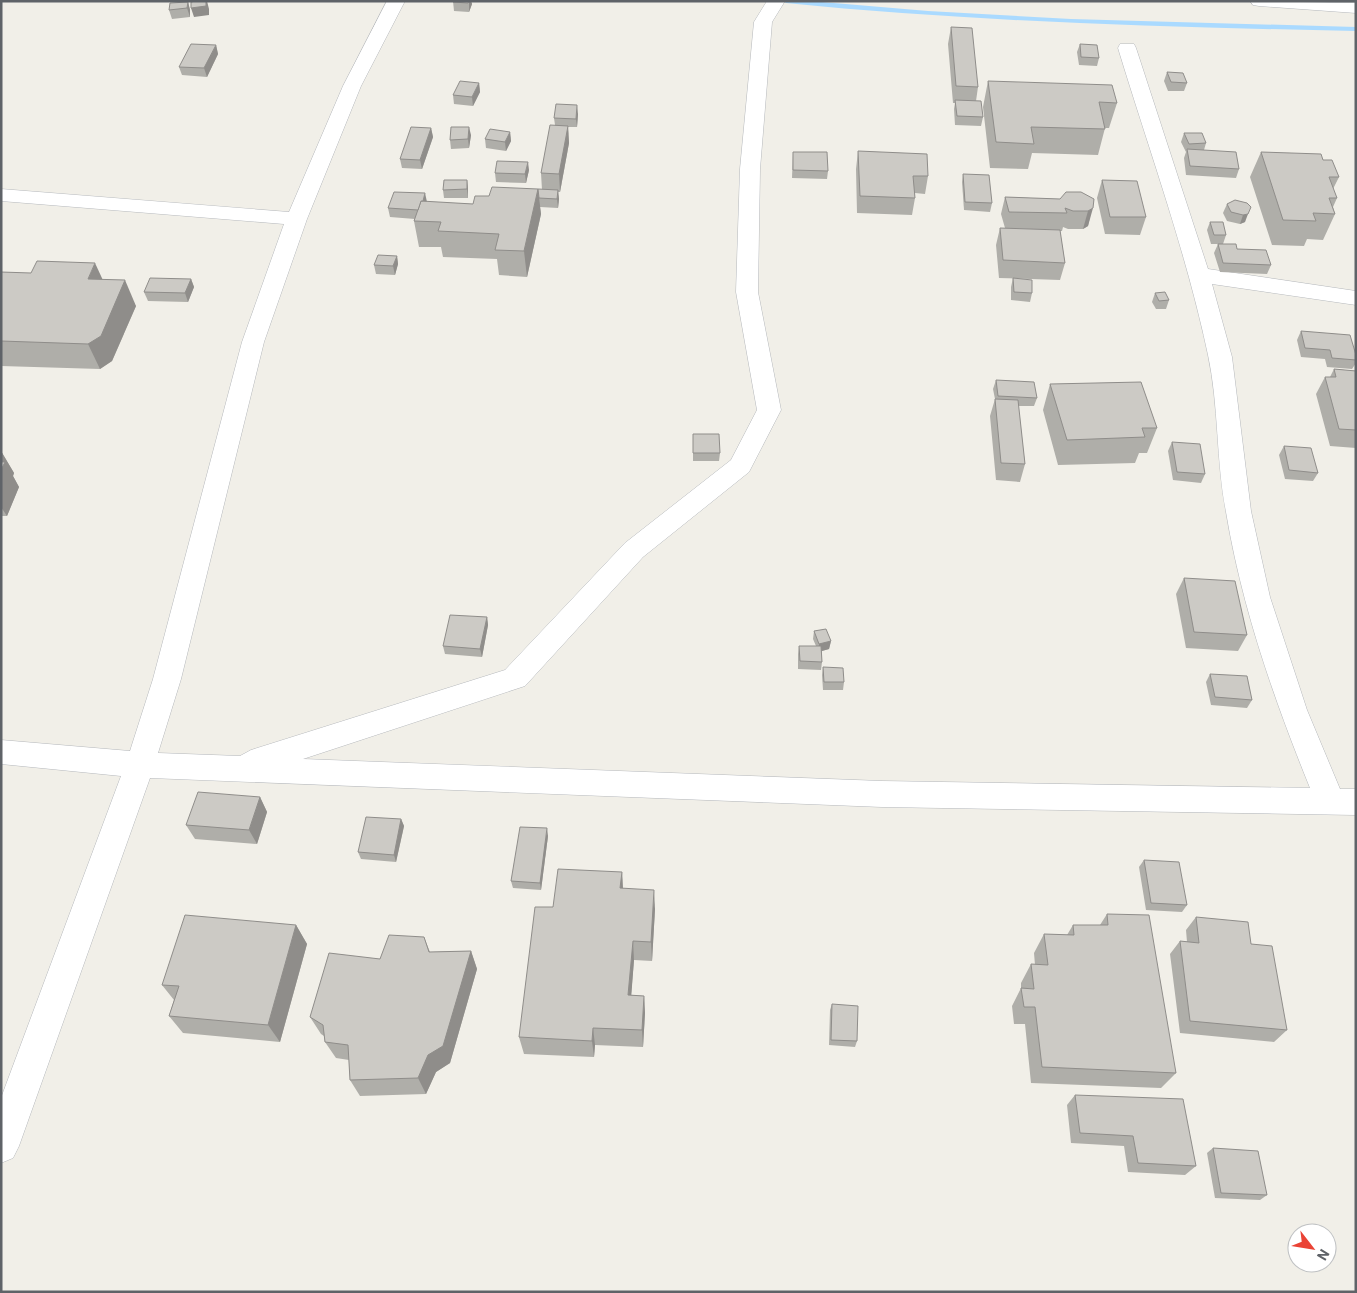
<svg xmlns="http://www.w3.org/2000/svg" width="1357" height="1293" font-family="Roboto,sans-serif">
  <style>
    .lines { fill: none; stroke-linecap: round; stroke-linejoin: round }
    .stream { fill: #aadaff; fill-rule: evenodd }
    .minor-casing { stroke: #b5b8bc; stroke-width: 1 }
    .minor { fill: #fff; fill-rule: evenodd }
    .wall { fill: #afaea9 }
    .shaded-wall { fill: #8f8d8a }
    .building { fill: #cccac5; stroke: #8f8d8a }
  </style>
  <rect width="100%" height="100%" fill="#f1efe8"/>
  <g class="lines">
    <path class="stream" d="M783,1H810L928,11L1071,19L1356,27V31C1165,27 976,22 786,3Z"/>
    <defs>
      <g id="minor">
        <path d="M387,1H405L361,86L307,219L264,342L181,679L158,753L240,756L251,750L505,670L625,543L731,460L757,410L736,292L740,169L754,22L767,1H785L772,22L760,169L758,292L781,410L749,472L643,557L525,686L303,759L882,781L1310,788C1274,699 1242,608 1226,512C1216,461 1219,406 1208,355C1186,251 1149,150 1118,48L1120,44H1134L1136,48L1208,269L1356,291V305L1212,284L1232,357L1251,511L1270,597L1307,710L1340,789H1356V815L882,807L150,778L19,1146L13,1158L1,1163V1098L121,776L1,764V740L130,751L153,679L242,342L284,224L1,201V189L289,212L343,86Z"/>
        <path d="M1250,1L1356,3V13L1259,6L1253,5Z"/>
      </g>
    </defs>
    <use href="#minor" class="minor-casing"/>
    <use href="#minor" class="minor"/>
  </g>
  <g class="wall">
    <path d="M453,1H471L472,4L469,12L454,11Z"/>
    <path d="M188,2L190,10V17L172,19L169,10Z"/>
    <path d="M951,27L978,87L976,101L983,117L981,126L955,125L954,109L955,103H953L948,44Z"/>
    <path d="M1080,44L1099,58L1097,66L1079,65L1077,52Z"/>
    <path d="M216,45L218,54L207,77L182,75L179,67Z"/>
    <path d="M1167,72L1187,83L1184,91H1168L1164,81Z"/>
    <path d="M988,81L1117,103L1109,128H1105L1098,155L1032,153L1028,169L990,168L983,107Z"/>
    <path d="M479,83L480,92L473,106L454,104L453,95Z"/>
    <path d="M578,114L577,127H568L569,143L560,192H558L559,199L558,208L540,207L541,214L527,277L499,275L497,259L443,257L441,247H419L414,221L415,219L390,217L388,208L427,202L473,204L489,196L542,190L541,173L555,125L554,118Z"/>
    <path d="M431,128L433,137L422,169L402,168L400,159Z"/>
    <path d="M510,132L511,141L506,151L486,148L485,139Z"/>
    <path d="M1184,133L1206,143L1204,150L1239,169L1236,178L1186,175L1184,158L1186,152L1181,142Z"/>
    <path d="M471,135L469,148L451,149L450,140Z"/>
    <path d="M858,151L928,176L925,194L915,193V198L912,215L857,213L856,169Z"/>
    <path d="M793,152L828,171L827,179L792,178Z"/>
    <path d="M1261,152L1323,160L1339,177L1333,189L1337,198L1333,207L1335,214L1323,240L1307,239L1304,246L1272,245L1250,177Z"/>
    <path d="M529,170L526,183L496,182L495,173Z"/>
    <path d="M963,174L992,203L990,212L964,210L962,182Z"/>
    <path d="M467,180L468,189V198H444L443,190Z"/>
    <path d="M1102,180L1146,217L1140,235L1105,234L1097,198Z"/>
    <path d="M1005,197L1060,199H1094L1088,226L1083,229H1068L1063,227L1062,231H1060L1065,263L1060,280L999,278L996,245L1000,228H1005L1001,214Z"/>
    <path d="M1247,203L1245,222L1240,224L1227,221L1223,213L1227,204Z"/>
    <path d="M1210,222L1226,235L1223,244L1237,249L1271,265L1267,274L1220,272L1214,253L1218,244H1211L1207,230Z"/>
    <path d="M397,256L398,264L395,275L376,274L374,265Z"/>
    <path d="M1,272L103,280L136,306L112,361L100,369L1,366Z"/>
    <path d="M1013,278L1032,293L1030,302L1011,300V287Z"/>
    <path d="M191,279L194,287L188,302L148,301L144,292Z"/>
    <path d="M1155,293L1169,300L1166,309H1156L1152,302Z"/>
    <path d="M1301,331L1356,360V363L1352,369L1327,367L1325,359L1301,357L1297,340Z"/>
    <path d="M1334,369L1356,371V448L1330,446L1316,394L1325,377H1330Z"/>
    <path d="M996,380L1037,398L1034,406H1018L1025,464L1020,482L996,480L990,416L995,399L993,389Z"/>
    <path d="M1050,384L1157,428L1147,453H1139L1135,463L1058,465L1043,410Z"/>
    <path d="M693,434L720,453L719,461H693Z"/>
    <path d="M1172,442L1205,474L1201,483L1173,480L1168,451Z"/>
    <path d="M1284,446L1318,473L1313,481L1285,479L1279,455Z"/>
    <path d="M1,451L14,473L13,476L19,487L7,516H1Z"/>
    <path d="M1184,578L1247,635L1238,651L1186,648L1176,594Z"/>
    <path d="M487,617L488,625L482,657L445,654L443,646Z"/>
    <path d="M814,631L831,641L829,649L822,651V662L821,670L798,669V654L799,646H816L813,639Z"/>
    <path d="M823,667L844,682L843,690H823L822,675Z"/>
    <path d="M1210,674L1252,700L1247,708L1211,705L1206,682Z"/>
    <path d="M260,797L267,812L257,844L195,839L186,825Z"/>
    <path d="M401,819L404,826L396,862L361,859L358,852Z"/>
    <path d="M548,836L541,890L513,888L511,881Z"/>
    <path d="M1144,860L1187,905L1182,912L1146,910L1139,867Z"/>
    <path d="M622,872L623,888L655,909L652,961L634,960L631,995L644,996L645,1013L643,1047L595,1045L594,1057L524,1054L519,1037L553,907Z"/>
    <path d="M1107,914L1176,1073L1161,1088L1031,1083L1025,1024H1014L1012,1006L1021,988V983L1031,964L1035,965L1034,953L1044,934L1067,935L1073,925H1100Z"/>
    <path d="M1196,917L1251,944L1287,1030L1274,1042L1180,1033L1170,954L1180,941L1187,942L1186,930Z"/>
    <path d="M296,925L307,944L280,1042L183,1033L169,1016L174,1000L162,985Z"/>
    <path d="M424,937L430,952L471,951L477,969L450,1063L436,1072L426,1094L360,1096L350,1080L349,1060L336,1058L325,1042L324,1036L321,1034L310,1017L380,959Z"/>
    <path d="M832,1004L857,1041L855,1047L829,1045L830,1010Z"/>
    <path d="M1075,1095L1196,1166L1185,1175L1128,1172L1124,1146L1071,1143L1067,1105Z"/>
    <path d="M1213,1148L1267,1195L1260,1200L1215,1198L1207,1153Z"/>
  </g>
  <g class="shaded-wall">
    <path d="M207,1L209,9V15L194,17L191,8Z"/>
    <path d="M469,1H471L472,4L469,12Z"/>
    <path d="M188,2L190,10V17L187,8Z"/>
    <path d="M216,45L218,54L207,77L204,68Z"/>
    <path d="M479,83L480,92L473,106L472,97Z"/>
    <path d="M577,105L578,114L577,127L576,119Z"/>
    <path d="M568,126L569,143L560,192L559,174Z"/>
    <path d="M469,127L471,135L469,148L468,139Z"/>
    <path d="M431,128L433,137L422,169L420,160Z"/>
    <path d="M510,132L511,141L506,151L505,142Z"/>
    <path d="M528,162L529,170L526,183L525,174Z"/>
    <path d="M467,180L468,189V198L467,189Z"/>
    <path d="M538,189L541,214L527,277L524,251Z"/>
    <path d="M558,190L559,199L558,208L557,199Z"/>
    <path d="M425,193L427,202L420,210Z"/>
    <path d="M1093,208L1088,226L1083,229L1088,211Z"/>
    <path d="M1248,214L1245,222L1240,224L1243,215Z"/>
    <path d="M397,256L398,264L395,275L393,266Z"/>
    <path d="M95,263L107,289L88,279Z"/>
    <path d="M191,279L194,287L188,302L185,293Z"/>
    <path d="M125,280L136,306L112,361L100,369L88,344Z"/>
    <path d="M1,451L14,473L13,476L19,487L7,516L1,507Z"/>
    <path d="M487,617L488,625L482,657L480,649Z"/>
    <path d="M831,641L829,649L818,652L819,644Z"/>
    <path d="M260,797L267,812L257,844L249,830Z"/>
    <path d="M401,819L404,826L396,862L394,855Z"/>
    <path d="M547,828L548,836L541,890L540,883Z"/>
    <path d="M622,872L623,891L620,888Z"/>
    <path d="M654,890L655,909L652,961L651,942Z"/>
    <path d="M296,925L307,944L280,1042L268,1025Z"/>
    <path d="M633,941L634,960L630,1012L628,995Z"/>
    <path d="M471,951L477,969L450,1063L436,1072L426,1094L418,1078Z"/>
    <path d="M644,996L645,1013L643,1047L642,1030Z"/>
    <path d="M593,1028L595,1045L594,1057L592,1041Z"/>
  </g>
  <g class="building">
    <path d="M196,1H206V6L191,8V2Z"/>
    <path d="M453,1H469L468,3L453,2Z"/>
    <path d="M188,2L187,8L169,10L170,3Z"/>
    <path d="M951,27L972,28L978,87L956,86Z"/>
    <path d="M191,44L216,45L204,68L179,67Z"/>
    <path d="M1080,44L1097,45L1099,58L1081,57Z"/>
    <path d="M1167,72L1183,73L1187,83L1171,82Z"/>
    <path d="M460,81L479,83L472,97L453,95Z"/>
    <path d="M988,81L1112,85L1117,103L1099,102L1105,129L1031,127L1034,144L996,142Z"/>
    <path d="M955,100L981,101L983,117L957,116Z"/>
    <path d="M556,104L577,105L576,119L554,118Z"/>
    <path d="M550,125L568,126L559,174L541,173Z"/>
    <path d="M411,127L431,128L420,160L400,159Z"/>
    <path d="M451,127H469L468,139L450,140Z"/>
    <path d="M490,129L510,132L505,142L485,139Z"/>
    <path d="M1184,133H1202L1206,143L1189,144Z"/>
    <path d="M1187,149L1236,152L1239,169L1190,166Z"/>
    <path d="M858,151L927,154L928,176H913L915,198L860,196Z"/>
    <path d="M793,152H827L828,171L793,170Z"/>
    <path d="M1261,152L1321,154L1323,160H1332L1339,177H1329L1337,198H1329L1335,214L1313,213L1316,221L1283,220Z"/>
    <path d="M497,161L528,162L525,174L495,173Z"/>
    <path d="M963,174L989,175L992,203L965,202Z"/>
    <path d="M444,180H467V189L443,190Z"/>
    <path d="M1102,180L1137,181L1146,217H1110Z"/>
    <path d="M492,187L538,189L524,251L495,250L499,234L438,231L441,222L414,221L421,201L473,204L475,196H489Z"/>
    <path d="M538,189L558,190L557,199L539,198Z"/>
    <path d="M394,192L425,193L423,201H421L418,210L388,208Z"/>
    <path d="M1066,192H1081L1094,199L1093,208L1088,211H1073L1065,208L1067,213L1009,212L1005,197L1060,199Z"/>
    <path d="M1235,200L1247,203L1251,207L1248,214L1243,215L1231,212L1227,204Z"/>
    <path d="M1210,222H1223L1226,235H1214Z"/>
    <path d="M1000,228L1060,230L1065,263L1003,260Z"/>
    <path d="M1218,244H1236L1237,249L1266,250L1271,265L1223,263Z"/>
    <path d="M378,255L397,256L393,266L374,265Z"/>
    <path d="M37,261L95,263L88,279L125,280L101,336L88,344L1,341V272L31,273Z"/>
    <path d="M150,278L191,279L185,293L144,292Z"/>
    <path d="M1013,278L1032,280V293L1014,292Z"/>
    <path d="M1165,292L1169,300L1159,301L1155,293Z"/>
    <path d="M1301,331L1350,335L1356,355V360L1332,358L1330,350L1305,348Z"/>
    <path d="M1334,369L1356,371V430L1339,429L1325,377H1336Z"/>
    <path d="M996,380L1034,382L1037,398L998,396Z"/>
    <path d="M1141,382L1157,428H1142L1145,437L1067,440L1050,384Z"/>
    <path d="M995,399L1018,400L1025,464L1001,463Z"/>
    <path d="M693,434H719L720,453H693Z"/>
    <path d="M1172,442L1200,444L1205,474L1177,472Z"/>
    <path d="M1284,446L1311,448L1318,473L1289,470Z"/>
    <path d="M1,462H5L1,470Z"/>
    <path d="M1184,578L1235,581L1247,635L1194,632Z"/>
    <path d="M450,615L487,617L480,649L443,646Z"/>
    <path d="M826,629L831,641L819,644L814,631Z"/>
    <path d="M799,646H821L822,662L800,661Z"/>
    <path d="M823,667L843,668L844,682H824Z"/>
    <path d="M1210,674L1247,676L1252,700L1215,697Z"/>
    <path d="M198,792L260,797L249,830L186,825Z"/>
    <path d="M366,817L401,819L394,855L358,852Z"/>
    <path d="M520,827L547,828L540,883L511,881Z"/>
    <path d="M1144,860L1179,862L1187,905L1151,903Z"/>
    <path d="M558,869L622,872L620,888L654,890L651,942L633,941L628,995L644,996L642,1030L593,1028L592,1041L519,1037L535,907H553Z"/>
    <path d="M1107,914L1149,915L1176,1073L1042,1067L1035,1007H1024L1021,988L1034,989L1031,964L1048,965L1044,934L1074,935L1073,925H1108Z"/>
    <path d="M185,915L296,925L268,1025L169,1016L179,986L162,985Z"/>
    <path d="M1196,917L1248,922L1251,944L1272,946L1287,1030L1190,1021L1180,941L1199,943Z"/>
    <path d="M389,935L424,937L429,952L471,951L443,1046L428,1055L418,1078L350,1080L348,1045L325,1042L323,1025L310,1017L329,953L380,959Z"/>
    <path d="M832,1004L858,1006L857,1041L831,1040Z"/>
    <path d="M1075,1095L1183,1099L1196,1166L1138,1163L1133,1136L1080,1133Z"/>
    <path d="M1213,1148L1258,1151L1267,1195L1221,1193Z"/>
  </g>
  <rect width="1357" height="1293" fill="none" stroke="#5f6368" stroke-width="5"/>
  <g transform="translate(1312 1248) rotate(121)"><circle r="24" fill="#ffffff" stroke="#bfc1c3"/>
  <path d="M0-4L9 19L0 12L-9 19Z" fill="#ea4335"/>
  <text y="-8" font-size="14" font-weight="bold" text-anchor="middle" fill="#5f6368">N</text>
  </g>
</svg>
